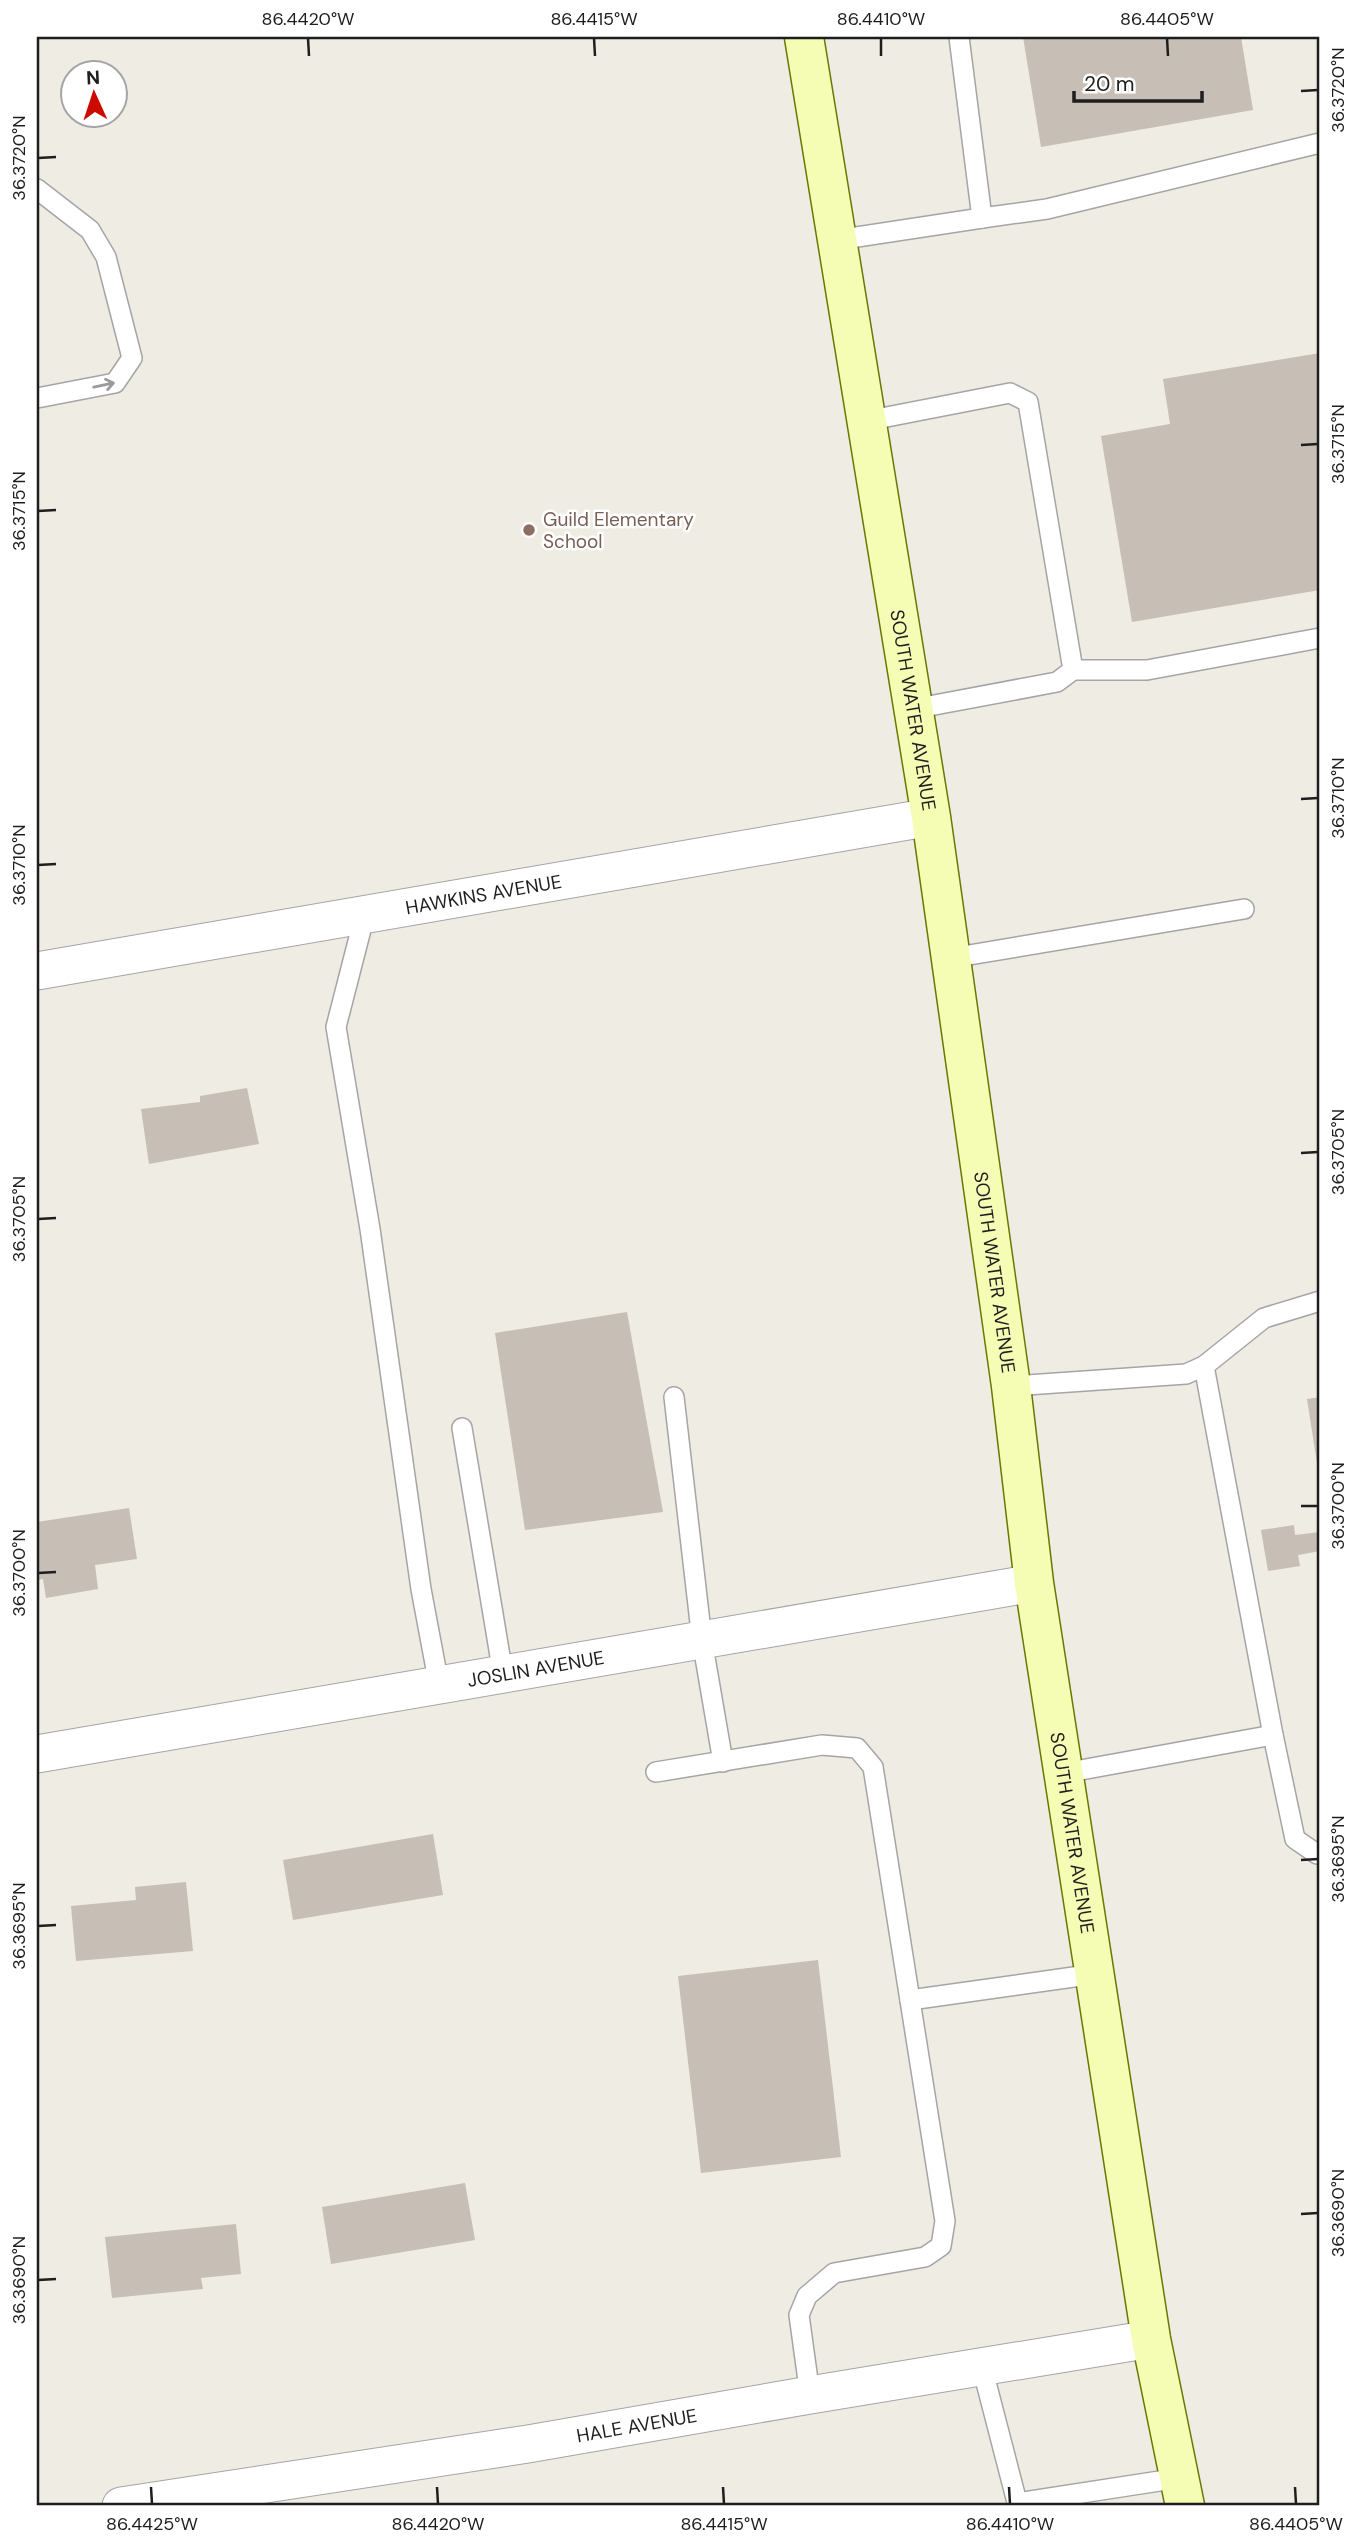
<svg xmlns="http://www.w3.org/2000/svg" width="1357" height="2543" font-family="'DM Sans',sans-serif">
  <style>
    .building { fill: #c7beb6 }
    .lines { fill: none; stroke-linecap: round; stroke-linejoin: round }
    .service-casing { stroke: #a5a5a5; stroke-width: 22 }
    .minor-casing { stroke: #a5a5a5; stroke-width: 39 }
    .secondary-casing { stroke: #667900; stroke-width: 41 }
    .service { stroke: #fff; stroke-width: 19 }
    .minor { stroke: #fff; stroke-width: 37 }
    .secondary { stroke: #f5fcb4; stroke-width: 38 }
    .oneway { stroke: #9a9a9a }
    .ticks { fill: none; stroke: #1e1e1e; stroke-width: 2.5 }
    .education-dot { fill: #8d6e63; stroke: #fff; stroke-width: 2.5 }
    .labels { text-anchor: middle; stroke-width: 5; stroke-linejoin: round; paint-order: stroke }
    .education-label { font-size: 19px; fill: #785e54; stroke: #fff; text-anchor: start }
    .street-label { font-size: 19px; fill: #1e1e1e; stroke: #fff }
    .neatline { fill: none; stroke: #1e1e1e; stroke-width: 2.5 }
    .ticks-label { font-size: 18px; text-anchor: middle; fill: #1e1e1e }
  </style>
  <rect width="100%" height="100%" fill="#efece3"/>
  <g class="building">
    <path d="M1023,37H1241L1253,110L1041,147Z"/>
    <path d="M1320,353V590L1132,622L1101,436L1170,424L1163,379Z"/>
    <path d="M247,1088L259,1144L149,1164L141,1109L200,1102V1096Z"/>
    <path d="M627,1312L663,1512L525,1530L495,1333Z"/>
    <path d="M1320,1397V1476H1319L1307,1399Z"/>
    <path d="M129,1508L137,1559L95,1565L98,1589L46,1598L43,1579L37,1580V1522Z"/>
    <path d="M1294,1525L1295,1535L1320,1532V1551L1298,1555L1300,1566L1268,1571L1261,1530Z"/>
    <path d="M433,1834L443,1895L293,1920L283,1860Z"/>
    <path d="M186,1882L193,1951L76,1961L71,1906L136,1900L135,1887Z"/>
    <path d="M818,1960L841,2157L701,2173L678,1976Z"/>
    <path d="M465,2183L475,2240L331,2264L322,2207Z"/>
    <path d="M236,2224L241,2274L201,2278L203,2289L112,2298L105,2237Z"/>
  </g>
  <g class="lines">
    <defs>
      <g id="service">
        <path d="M37,189L90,230L106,257L132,358L115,383L37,398"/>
        <path d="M982,218L1047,209L1320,143"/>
        <path d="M837,240L982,218L959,37"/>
        <path d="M866,421L1010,393L1028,402L1073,670L1057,682L913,709"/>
        <path d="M1073,670H1147L1320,638"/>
        <path d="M365,914L336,1027L370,1229L421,1589L439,1685"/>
        <path d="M951,958L1244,909"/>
        <path d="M1204,1366L1264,1318L1320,1301"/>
        <path d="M1011,1386L1186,1374L1204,1366L1273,1735L1295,1839L1317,1854L1320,1853"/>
        <path d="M674,1397L702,1640L723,1762"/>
        <path d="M462,1428L503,1674"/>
        <path d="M656,1772L822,1745L857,1748L873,1767L945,2221L941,2246L925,2257L834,2273L807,2296L799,2315L810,2395"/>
        <path d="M1064,1773L1273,1735"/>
        <path d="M910,2000L1095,1974"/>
        <path d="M982,2367L1018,2506"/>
        <path d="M1017,2503L1179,2478"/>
      </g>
      <g id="minor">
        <path id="s1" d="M37,971L931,817"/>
        <path id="s2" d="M37,1754L1034,1583"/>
        <path id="s3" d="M121,2506L528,2444L810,2395L1151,2339"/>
      </g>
      <g id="secondary">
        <path id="s4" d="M804,37L931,817L1011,1386L1034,1583L1151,2339L1185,2506"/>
      </g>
    </defs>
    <use href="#service" class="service-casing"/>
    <use href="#minor" class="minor-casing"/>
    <use href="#secondary" class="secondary-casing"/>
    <use href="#service" class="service"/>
    <use href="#minor" class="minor"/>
    <use href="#secondary" class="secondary"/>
  </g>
  <defs><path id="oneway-shaft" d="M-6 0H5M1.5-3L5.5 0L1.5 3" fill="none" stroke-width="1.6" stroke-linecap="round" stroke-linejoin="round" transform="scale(1.75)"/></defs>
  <use class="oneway" href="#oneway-shaft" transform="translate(104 385) rotate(-12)"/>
  <path class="ticks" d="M308,38L309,56M594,38L595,56M881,38V56M1167,38L1168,56M1301,91L1318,90M38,158L56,157M1301,445L1318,444M38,511L56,510M1301,799L1318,798M38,865L56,864M1301,1153L1318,1152M38,1219L56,1218M1301,1506H1318M38,1573L56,1572M1301,1860L1318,1859M38,1926L56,1925M1301,2214L1318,2213M38,2280L56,2279M151,2487L152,2504M437,2487L438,2504M723,2487L724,2504M1009,2487L1010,2504M1295,2487L1296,2504"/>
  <circle class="education-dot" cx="529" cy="530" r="7"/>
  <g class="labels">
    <g class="education-label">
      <text x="543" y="526">Guild Elementary<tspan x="543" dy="22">School</tspan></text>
    </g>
    <g class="street-label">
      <text dy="7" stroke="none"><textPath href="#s4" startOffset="682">SOUTH WATER AVENUE</textPath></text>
      <text dy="7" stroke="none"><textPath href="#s1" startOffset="453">HAWKINS AVENUE</textPath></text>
      <text dy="7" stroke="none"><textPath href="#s4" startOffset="1250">SOUTH WATER AVENUE</textPath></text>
      <text dy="7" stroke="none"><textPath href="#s2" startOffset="506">JOSLIN AVENUE</textPath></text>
      <text dy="7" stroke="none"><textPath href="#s4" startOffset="1816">SOUTH WATER AVENUE</textPath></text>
      <text dy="7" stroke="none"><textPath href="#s3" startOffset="522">HALE AVENUE</textPath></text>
    </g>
  </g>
  <rect width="1357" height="2543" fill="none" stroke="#ffffff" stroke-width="77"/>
  <g transform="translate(94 94) rotate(357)"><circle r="33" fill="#ffffff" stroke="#a5a5a5" stroke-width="2"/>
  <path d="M0-5L12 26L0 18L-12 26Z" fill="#cb0a00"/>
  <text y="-10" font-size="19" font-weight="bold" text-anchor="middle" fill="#1e1e1e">N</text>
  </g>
  <path d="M1074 91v10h128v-10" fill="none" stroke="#1e1e1e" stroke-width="3.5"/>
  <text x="1084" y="91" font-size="21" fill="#1e1e1e" stroke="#ffffff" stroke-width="5" paint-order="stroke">20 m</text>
  <rect x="38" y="38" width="1280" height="2466" class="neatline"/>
  <g class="ticks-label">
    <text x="308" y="25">86.4420°W</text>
    <text x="594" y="25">86.4415°W</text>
    <text x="881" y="25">86.4410°W</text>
    <text x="1167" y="25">86.4405°W</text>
    <text transform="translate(1338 90) rotate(-90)" y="6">36.3720°N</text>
    <text transform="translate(19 158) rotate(-90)" y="6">36.3720°N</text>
    <text transform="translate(1338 444) rotate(-90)" y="6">36.3715°N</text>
    <text transform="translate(19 511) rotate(-90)" y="6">36.3715°N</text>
    <text transform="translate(1338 798) rotate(-90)" y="6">36.3710°N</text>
    <text transform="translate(19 865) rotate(-90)" y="6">36.3710°N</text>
    <text transform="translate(1338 1152) rotate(-90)" y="6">36.3705°N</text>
    <text transform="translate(19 1219) rotate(-90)" y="6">36.3705°N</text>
    <text transform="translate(1338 1506) rotate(-90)" y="6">36.3700°N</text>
    <text transform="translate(19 1573) rotate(-90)" y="6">36.3700°N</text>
    <text transform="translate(1338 1859) rotate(-90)" y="6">36.3695°N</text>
    <text transform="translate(19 1926) rotate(-90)" y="6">36.3695°N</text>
    <text transform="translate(1338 2213) rotate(-90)" y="6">36.3690°N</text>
    <text transform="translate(19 2280) rotate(-90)" y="6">36.3690°N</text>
    <text x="152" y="2530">86.4425°W</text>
    <text x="438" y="2530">86.4420°W</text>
    <text x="724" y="2530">86.4415°W</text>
    <text x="1010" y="2530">86.4410°W</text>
    <text x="1296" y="2530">86.4405°W</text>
  </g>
</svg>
